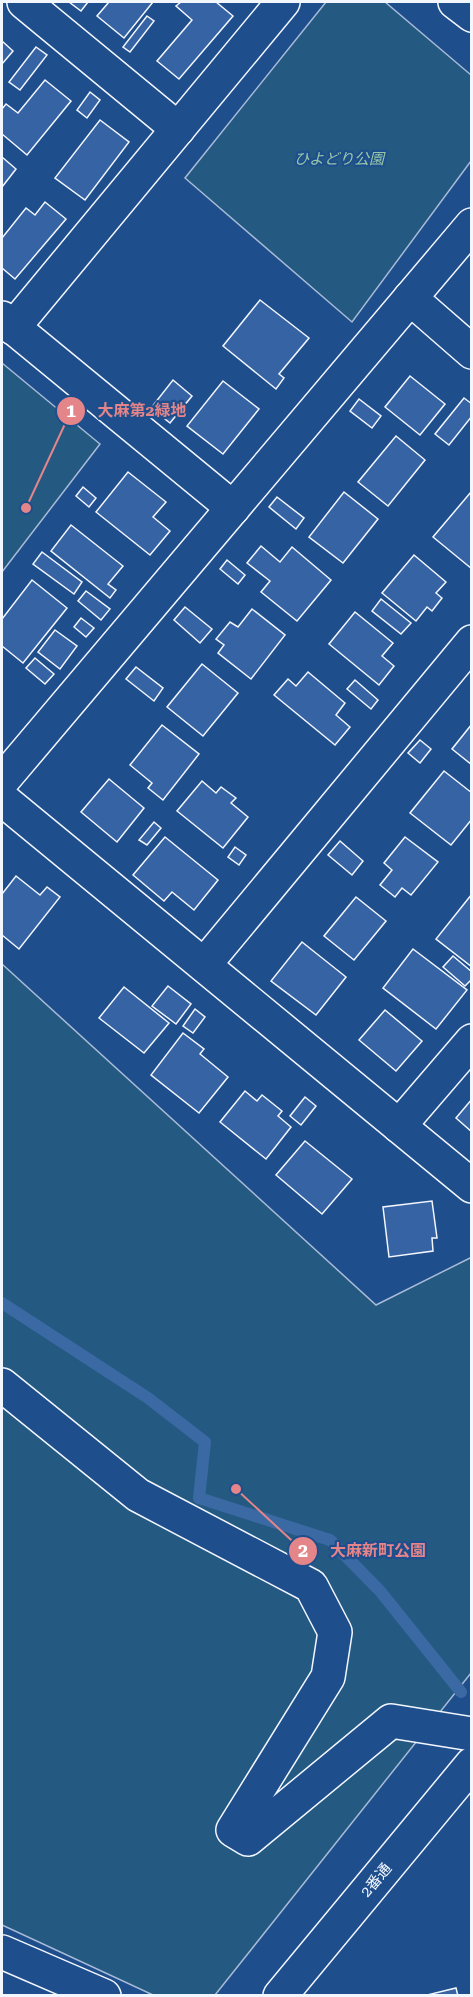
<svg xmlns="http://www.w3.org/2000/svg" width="473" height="1997" font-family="'Roboto Serif','Noto Sans JP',serif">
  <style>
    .green { fill: #245a82; stroke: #a8bbd7; stroke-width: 1.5 }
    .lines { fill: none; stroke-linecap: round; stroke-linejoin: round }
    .stream { stroke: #3b69a3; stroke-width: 12 }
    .building { fill: #3563a3; stroke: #f2f6ff; stroke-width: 1.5 }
    .minor-casing { stroke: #f2f6ff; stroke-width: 36 }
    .major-casing { stroke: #f2f6ff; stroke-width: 36 }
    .minor { stroke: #1f4e8c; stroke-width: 33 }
    .major { stroke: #1f4e8c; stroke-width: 33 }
    .labels { text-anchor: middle; stroke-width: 4.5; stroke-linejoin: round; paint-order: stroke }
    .park-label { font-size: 15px; font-style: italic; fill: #97c8a6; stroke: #1f4e8c }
    .street-label { font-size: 15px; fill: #f2f6ff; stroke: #1f4e8c }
    .leader { fill: none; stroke: #e38589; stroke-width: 2 }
    .callout-dot { fill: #e38589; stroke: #1f4e8c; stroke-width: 2 }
    .mark-label { font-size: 18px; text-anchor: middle; font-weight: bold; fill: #fff }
    .callout-label { font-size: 16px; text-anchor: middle; font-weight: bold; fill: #e38589; stroke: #1f4e8c; stroke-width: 4.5; stroke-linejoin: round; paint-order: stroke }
  </style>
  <rect width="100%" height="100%" fill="#1f4e8c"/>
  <g class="green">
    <path d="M326,2H385L471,75V161L352,322L185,178Z"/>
    <path d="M2,363L100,444L2,572Z"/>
    <path d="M2,964L376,1305L472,1257L471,1673L215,1995H153L2,1925Z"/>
  </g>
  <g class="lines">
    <path class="stream" d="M2,1303L148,1398L205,1442L199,1498L330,1540L380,1591L461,1692"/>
  </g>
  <g class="building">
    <path d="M69,2H88L81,11Z"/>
    <path d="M109,2H153L124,38L97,16Z"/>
    <path d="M181,2H216L233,16L179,79L157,61L192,20L176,6Z"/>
    <path d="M147,16L154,21L130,52L123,47Z"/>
    <path d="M2,41L13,51L2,64Z"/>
    <path d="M36,47L47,55L20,90L9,82Z"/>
    <path d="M45,80L71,101L27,155L2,134V109L6,104L18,113Z"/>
    <path d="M90,92L100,100L87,118L77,110Z"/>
    <path d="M100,120L129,142L85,200L55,178Z"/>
    <path d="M2,157L16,169L2,187Z"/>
    <path d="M45,202L66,219L15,279L2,268V238L26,208L35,215Z"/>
    <path d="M260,300L309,338L279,374L284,378L276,389L223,346Z"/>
    <path d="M410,376L445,404L420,435L385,407Z"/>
    <path d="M173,380L192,396L170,423L151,408Z"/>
    <path d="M223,381L259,409L223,454L187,426Z"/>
    <path d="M464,398L472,404V416L449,445L435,434Z"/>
    <path d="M359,399L381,416L372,428L350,411Z"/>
    <path d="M396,436L425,460L388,506L358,482Z"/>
    <path d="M128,472L166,502L153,517L170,531L150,555L96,512Z"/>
    <path d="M83,487L96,498L89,507L76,496Z"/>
    <path d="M344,492L378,519L343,563L309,537Z"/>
    <path d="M471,492H472V569L433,537Z"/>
    <path d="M277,497L304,518L296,529L269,507Z"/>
    <path d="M71,525L123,566L108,584L116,590L110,598L51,551Z"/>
    <path d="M261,546L280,562L292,547L331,580L297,621L261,592L270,581L247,563Z"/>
    <path d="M42,552L82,582L74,594L33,564Z"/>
    <path d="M414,555L446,582L436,593L442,598L432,611L427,607L416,621L382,593Z"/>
    <path d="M227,560L245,575L238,584L220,569Z"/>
    <path d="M32,580L67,608L23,663L2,646V619Z"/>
    <path d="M86,591L110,609L101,620L78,601Z"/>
    <path d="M381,599L411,623L401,634L372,611Z"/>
    <path d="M185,607L212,629L200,643L174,620Z"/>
    <path d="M252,609L285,635L251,679L218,653L224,645L216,639L230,622L238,627Z"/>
    <path d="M355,612L393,643L382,656L394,666L379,685L329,644Z"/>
    <path d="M81,618L94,628L86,637L74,627Z"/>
    <path d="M55,630L77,646L60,669L38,652Z"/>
    <path d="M35,658L54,674L45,684L26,668Z"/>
    <path d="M202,664L238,693L203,736L167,707Z"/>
    <path d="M136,667L163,688L154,701L126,679Z"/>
    <path d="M308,672L345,703L336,715L350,727L335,745L274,695L288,679L296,686Z"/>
    <path d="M355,680L378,700L371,709L347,689Z"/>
    <path d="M472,724V765L452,749Z"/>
    <path d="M162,725L199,754L163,800L148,788L152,783L130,765Z"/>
    <path d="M420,740L431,749L420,763L408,753Z"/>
    <path d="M444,771L472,793V819L451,845L410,813Z"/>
    <path d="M109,779L144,808L117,842L81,812Z"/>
    <path d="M202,781L216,793L221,787L236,798L231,803L248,817L223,848L177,811Z"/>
    <path d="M154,822L161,828L147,845L139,840Z"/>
    <path d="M165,837L218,880L194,910L172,892L164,901L133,875Z"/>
    <path d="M405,837L438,862L411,895L402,888L395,897L380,885L392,870L384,863Z"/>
    <path d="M340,841L363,861L352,875L328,855Z"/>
    <path d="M235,847L246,855L239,865L228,857Z"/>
    <path d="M16,876L40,895L47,887L60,897L19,949L2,935V894Z"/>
    <path d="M472,894V967L436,939Z"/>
    <path d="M356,897L386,921L354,960L324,936Z"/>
    <path d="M302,942L346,977L316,1015L271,981Z"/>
    <path d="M413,949L467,990L436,1029L383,988Z"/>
    <path d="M453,956L472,972V979L465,986L443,967Z"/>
    <path d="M168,986L191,1004L176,1024L152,1006Z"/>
    <path d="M124,987L169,1023L144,1053L99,1018Z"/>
    <path d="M195,1009L205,1017L193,1033L183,1026Z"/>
    <path d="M385,1010L422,1041L396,1071L359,1040Z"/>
    <path d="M183,1033L204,1049L200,1054L228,1077L199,1113L151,1075Z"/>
    <path d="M245,1091L257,1101L262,1095L282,1111L278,1116L291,1127L266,1159L220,1122Z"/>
    <path d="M305,1097L316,1106L301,1125L290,1116Z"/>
    <path d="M472,1099V1132L456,1118Z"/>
    <path d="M305,1141L352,1179L322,1214L276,1175Z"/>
    <path d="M432,1201L437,1238H432L433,1251L389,1257L383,1207Z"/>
    <path d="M456,1988L458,1996H427V1995Z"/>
  </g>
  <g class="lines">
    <defs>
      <g id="minor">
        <path d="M24,2L178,129"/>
        <path d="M455,2L472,15"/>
        <path d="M410,298L472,352"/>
        <path d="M2,318L233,508"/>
        <path d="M13,328L283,2"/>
        <path d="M2,781L472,225"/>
        <path d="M2,799L472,1186"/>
        <path d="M204,965L472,642"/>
        <path d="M399,1126L472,1041"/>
        <path d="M2,1385L138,1495L311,1586L335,1632L328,1677L233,1830L248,1839L391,1721L472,1734"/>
        <path d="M2,1952L104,1996"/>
      </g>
      <path id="major" d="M280,1996L472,1764"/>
    </defs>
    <use href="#minor" class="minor-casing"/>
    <use href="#major" class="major-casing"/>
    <use href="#minor" class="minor"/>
    <use href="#major" class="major"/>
  </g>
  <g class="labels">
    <g class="park-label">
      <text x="339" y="164">ひよどり公園</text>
    </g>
    <g class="street-label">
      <text transform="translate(376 1880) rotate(-50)" y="5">2番通</text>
    </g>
  </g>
  <path class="leader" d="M26 508L71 411M236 1489L303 1551"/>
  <g class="callout-dot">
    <circle cx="26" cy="508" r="6"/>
    <circle cx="236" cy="1489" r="6"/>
    <circle cx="71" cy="411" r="15"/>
    <circle cx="303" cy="1551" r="15"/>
  </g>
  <g class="mark-label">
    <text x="71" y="417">1</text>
    <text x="303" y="1557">2</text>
  </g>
  <g class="callout-label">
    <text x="142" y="416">大麻第2緑地</text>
    <text x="378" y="1556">大麻新町公園</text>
  </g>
  <rect width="473" height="1997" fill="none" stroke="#f2f6ff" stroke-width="6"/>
</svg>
